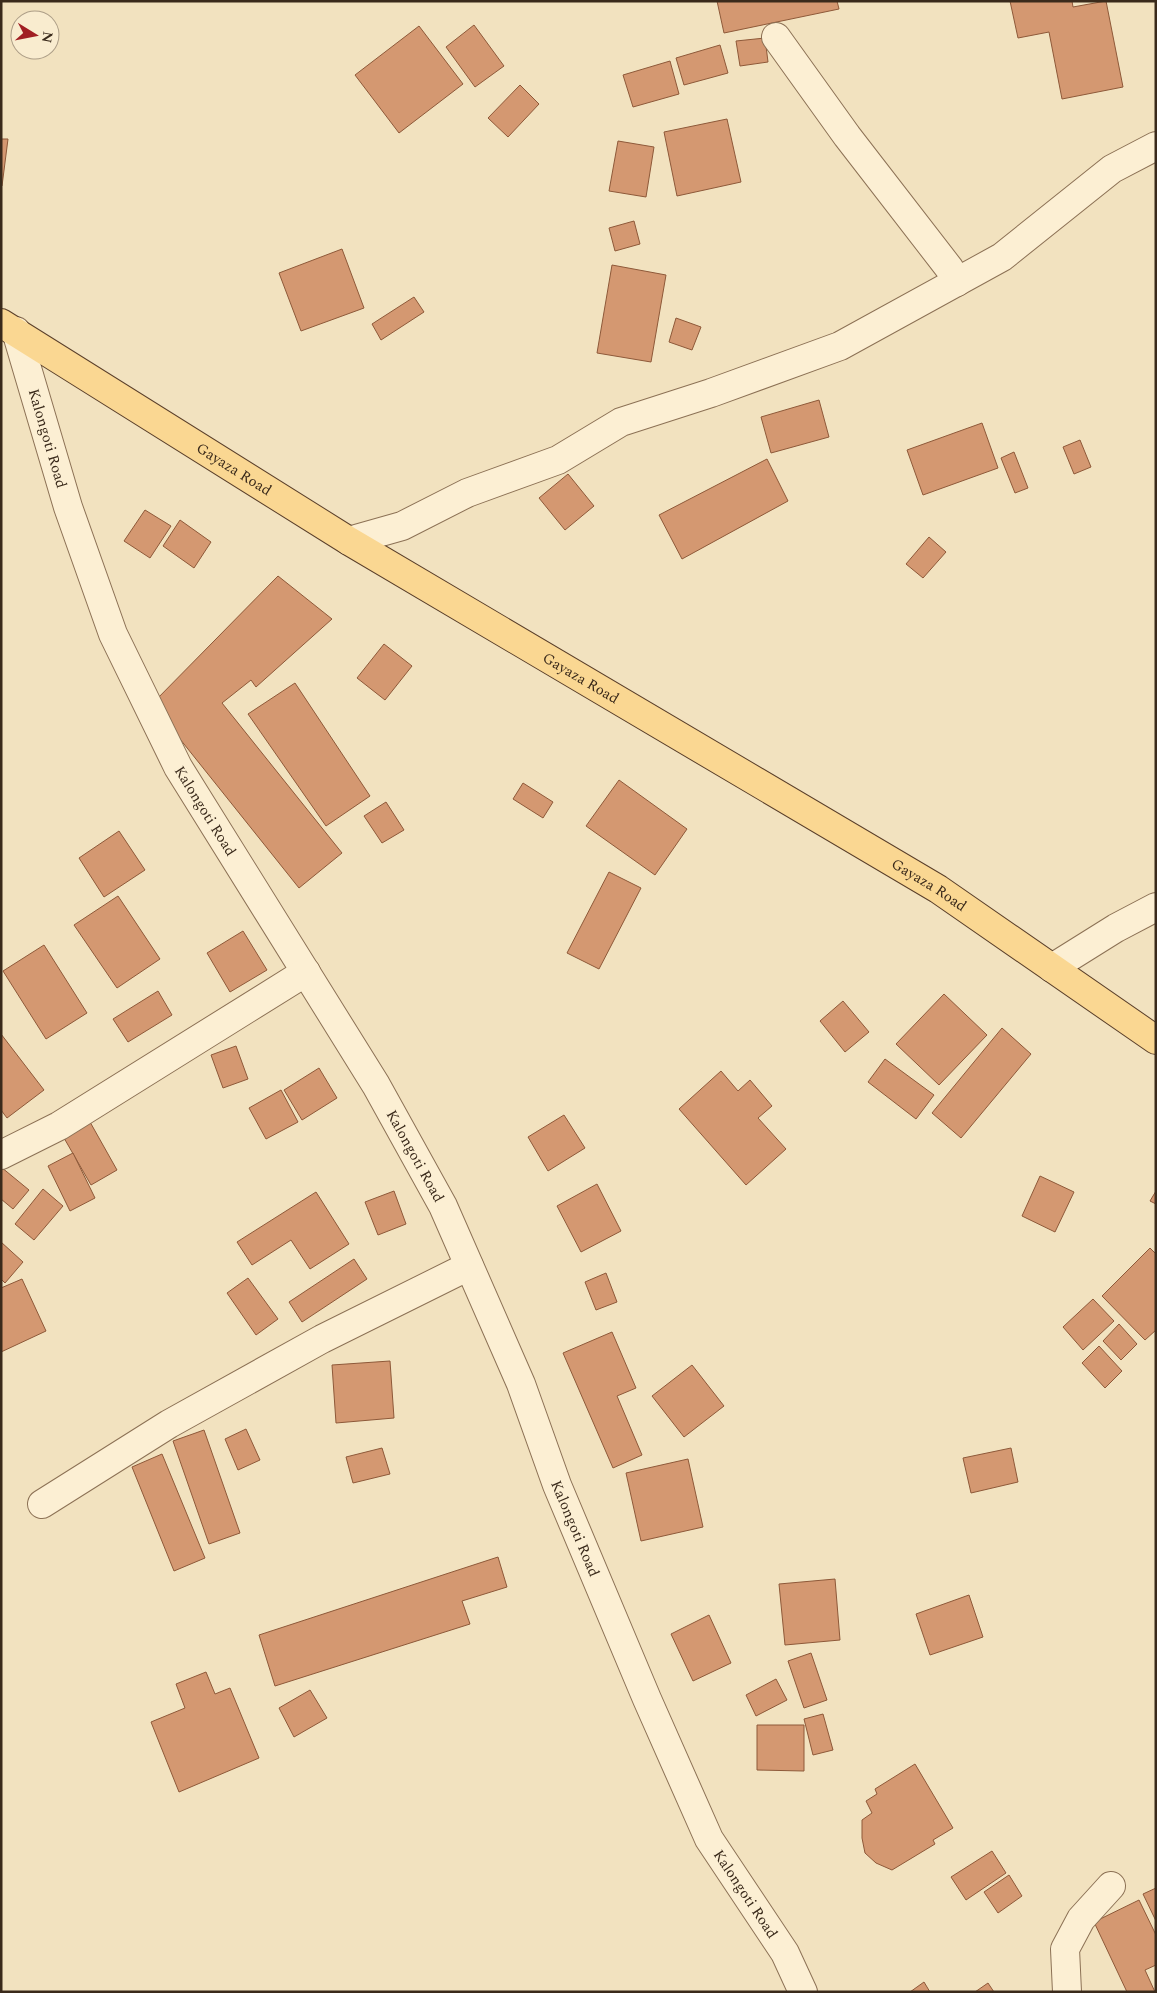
<svg xmlns="http://www.w3.org/2000/svg" width="1157" height="1993" font-family="Spectral,serif">
  <style>
    .building { fill: #d49871; stroke: #8e5939 }
    .lines { fill: none; stroke-linecap: round; stroke-linejoin: round }
    .minor-casing { stroke: #8c7155; stroke-width: 30 }
    .major-casing { stroke: #5a3f2a; stroke-width: 30 }
    .minor { stroke: #fcefd3; stroke-width: 28 }
    .major { stroke: #fad792; stroke-width: 28 }
    .labels { text-anchor: middle; stroke-width: 4; stroke-linejoin: round; paint-order: stroke }
    .street-label { font-size: 15px; fill: #3a2a1b; stroke: #f9eccf }
  </style>
  <rect width="100%" height="100%" fill="#f2e2bf"/>
  <g class="building">
    <path d="M717,1H837L839,9L724,33Z"/>
    <path d="M1010,1H1072L1073,7L1106,1L1123,87L1062,99L1049,32L1018,38Z"/>
    <path d="M474,25L504,66L475,87L446,47Z"/>
    <path d="M419,26L463,84L399,133L355,75Z"/>
    <path d="M765,38L768,62L740,66L736,41Z"/>
    <path d="M720,45L728,73L684,85L676,58Z"/>
    <path d="M670,61L679,94L633,107L623,75Z"/>
    <path d="M520,85L539,104L508,137L488,118Z"/>
    <path d="M727,119L741,182L677,196L664,132Z"/>
    <path d="M1,139H8L2,186H1Z"/>
    <path d="M618,141L654,147L646,197L609,191Z"/>
    <path d="M634,221L640,244L615,251L609,228Z"/>
    <path d="M342,249L364,308L301,331L279,273Z"/>
    <path d="M612,265L666,275L651,362L597,353Z"/>
    <path d="M414,297L424,312L381,340L372,324Z"/>
    <path d="M676,318L701,327L692,350L669,342Z"/>
    <path d="M819,400L829,437L771,453L761,417Z"/>
    <path d="M982,423L998,468L923,495L907,450Z"/>
    <path d="M1080,440L1091,467L1074,474L1063,447Z"/>
    <path d="M1014,452L1028,488L1015,493L1001,458Z"/>
    <path d="M767,459L788,501L682,559L659,515Z"/>
    <path d="M568,474L594,506L565,530L539,498Z"/>
    <path d="M145,510L171,526L150,558L124,541Z"/>
    <path d="M180,520L211,542L194,568L163,546Z"/>
    <path d="M929,537L946,552L923,578L906,564Z"/>
    <path d="M278,576L332,619L256,687L251,680L222,703L342,853L299,888L152,704Z"/>
    <path d="M384,644L412,666L385,700L357,678Z"/>
    <path d="M295,683L370,796L326,826L248,714Z"/>
    <path d="M619,780L687,829L655,875L586,826Z"/>
    <path d="M523,783L553,802L543,818L513,799Z"/>
    <path d="M386,802L404,830L382,843L364,816Z"/>
    <path d="M119,831L145,870L104,897L79,858Z"/>
    <path d="M609,872L641,888L599,969L567,953Z"/>
    <path d="M118,896L160,959L117,988L74,925Z"/>
    <path d="M243,931L267,970L230,992L207,953Z"/>
    <path d="M44,945L87,1013L46,1039L3,971Z"/>
    <path d="M158,991L172,1015L128,1042L113,1019Z"/>
    <path d="M944,994L987,1035L939,1085L896,1044Z"/>
    <path d="M843,1001L869,1032L845,1052L820,1021Z"/>
    <path d="M1002,1028L1031,1054L961,1138L932,1113Z"/>
    <path d="M1,1034L44,1090L7,1118L1,1110Z"/>
    <path d="M236,1046L248,1079L223,1088L211,1055Z"/>
    <path d="M885,1059L934,1095L916,1119L868,1082Z"/>
    <path d="M319,1068L337,1098L302,1120L284,1090Z"/>
    <path d="M721,1071L738,1091L750,1080L772,1106L758,1118L786,1149L746,1185L679,1109Z"/>
    <path d="M281,1090L298,1122L266,1139L249,1108Z"/>
    <path d="M564,1115L585,1148L548,1171L528,1137Z"/>
    <path d="M90,1122L117,1170L91,1185L64,1138Z"/>
    <path d="M73,1153L95,1198L70,1211L48,1166Z"/>
    <path d="M1,1167L29,1190L13,1209L1,1199Z"/>
    <path d="M1040,1176L1074,1192L1055,1232L1022,1216Z"/>
    <path d="M597,1184L621,1231L581,1252L557,1206Z"/>
    <path d="M43,1189L63,1206L34,1240L15,1224Z"/>
    <path d="M394,1191L406,1224L378,1235L365,1202Z"/>
    <path d="M1156,1191V1204L1150,1201Z"/>
    <path d="M316,1192L349,1244L310,1269L291,1240L252,1265L237,1242Z"/>
    <path d="M1,1242L23,1262L5,1283L1,1279Z"/>
    <path d="M1150,1248L1156,1254V1330L1145,1340L1102,1296Z"/>
    <path d="M354,1259L367,1279L302,1322L289,1302Z"/>
    <path d="M606,1273L617,1302L596,1310L585,1282Z"/>
    <path d="M248,1278L278,1319L256,1335L227,1293Z"/>
    <path d="M22,1279L46,1331L1,1352V1288Z"/>
    <path d="M1093,1299L1114,1321L1083,1350L1063,1327Z"/>
    <path d="M1119,1324L1137,1344L1121,1360L1103,1341Z"/>
    <path d="M612,1332L636,1388L617,1396L642,1455L613,1468L563,1353Z"/>
    <path d="M1099,1346L1122,1371L1105,1388L1082,1363Z"/>
    <path d="M390,1361L394,1418L336,1423L332,1365Z"/>
    <path d="M692,1365L724,1406L684,1437L652,1396Z"/>
    <path d="M246,1429L260,1460L238,1470L225,1439Z"/>
    <path d="M204,1430L240,1533L209,1544L173,1441Z"/>
    <path d="M382,1448L390,1474L353,1483L346,1457Z"/>
    <path d="M1011,1448L1018,1482L971,1493L963,1458Z"/>
    <path d="M162,1454L205,1558L174,1571L132,1467Z"/>
    <path d="M688,1459L703,1527L641,1541L626,1473Z"/>
    <path d="M498,1557L507,1587L462,1601L470,1624L275,1686L259,1635Z"/>
    <path d="M835,1579L840,1640L785,1645L779,1584Z"/>
    <path d="M969,1595L983,1637L930,1655L916,1614Z"/>
    <path d="M709,1615L731,1663L693,1681L671,1634Z"/>
    <path d="M811,1653L827,1700L804,1708L788,1661Z"/>
    <path d="M206,1672L215,1694L230,1688L259,1758L179,1792L151,1722L185,1708L176,1684Z"/>
    <path d="M776,1679L787,1700L756,1716L746,1695Z"/>
    <path d="M310,1690L327,1718L294,1737L279,1708Z"/>
    <path d="M823,1714L833,1750L813,1755L804,1719Z"/>
    <path d="M757,1725H804V1771L757,1770Z"/>
    <path d="M915,1764L953,1828L933,1840L935,1844L892,1870L876,1863L865,1853L862,1838V1820L872,1813L866,1801L877,1794L875,1789Z"/>
    <path d="M992,1851L1006,1873L966,1900L951,1877Z"/>
    <path d="M1009,1875L1022,1896L998,1913L984,1892Z"/>
    <path d="M1156,1888V1921L1143,1894Z"/>
    <path d="M1139,1900L1156,1935V1965L1145,1970L1155,1992H1127L1094,1922Z"/>
    <path d="M924,1982L930,1992H910Z"/>
    <path d="M988,1983L994,1992H975Z"/>
  </g>
  <g class="lines">
    <defs>
      <g id="minor">
        <path d="M776,37L847,136L949,268L957,282"/>
        <path id="s1" d="M16,331L68,507L113,634L178,767L376,1085L443,1206L521,1384L557,1485L647,1699L709,1839L785,1953L803,1992"/>
        <path d="M349,541L402,526L467,493L558,460L621,422L711,393L840,346L1002,257L1112,169L1156,146"/>
        <path d="M1052,968L1116,928L1156,907"/>
        <path d="M1,1155L59,1126L306,972"/>
        <path d="M42,1504L169,1424L322,1339L469,1266"/>
        <path d="M1067,1992L1065,1949L1081,1919L1111,1886"/>
      </g>
      <g id="major">
        <path id="s2" d="M1,323L349,541L938,889L1156,1040"/>
      </g>
    </defs>
    <use href="#minor" class="minor-casing"/>
    <use href="#major" class="major-casing"/>
    <use href="#minor" class="minor"/>
    <use href="#major" class="major"/>
  </g>
  <g class="labels">
    <g class="street-label">
      <text dy="5" stroke="none"><textPath href="#s1" startOffset="112">Kalongoti Road</textPath></text>
      <text dy="5" stroke="none"><textPath href="#s2" startOffset="275">Gayaza Road</textPath></text>
      <text dy="5" stroke="none"><textPath href="#s2" startOffset="680">Gayaza Road</textPath></text>
      <text dy="5" stroke="none"><textPath href="#s1" startOffset="518">Kalongoti Road</textPath></text>
      <text dy="5" stroke="none"><textPath href="#s2" startOffset="1085">Gayaza Road</textPath></text>
      <text dy="5" stroke="none"><textPath href="#s1" startOffset="922">Kalongoti Road</textPath></text>
      <text dy="5" stroke="none"><textPath href="#s1" startOffset="1328">Kalongoti Road</textPath></text>
      <text dy="5" stroke="none"><textPath href="#s1" startOffset="1732">Kalongoti Road</textPath></text>
    </g>
  </g>
  <rect width="1157" height="1993" fill="none" stroke="#3a2a1b" stroke-width="5"/>
  <g transform="translate(35 35) rotate(100)"><circle r="24" fill="#f9eccf" stroke="#ad9e87"/>
  <path d="M0-4L9 19L0 12L-9 19Z" fill="#a11f23"/>
  <text y="-8" font-size="14" font-weight="bold" text-anchor="middle" fill="#3a2a1b">N</text>
  </g>
</svg>
